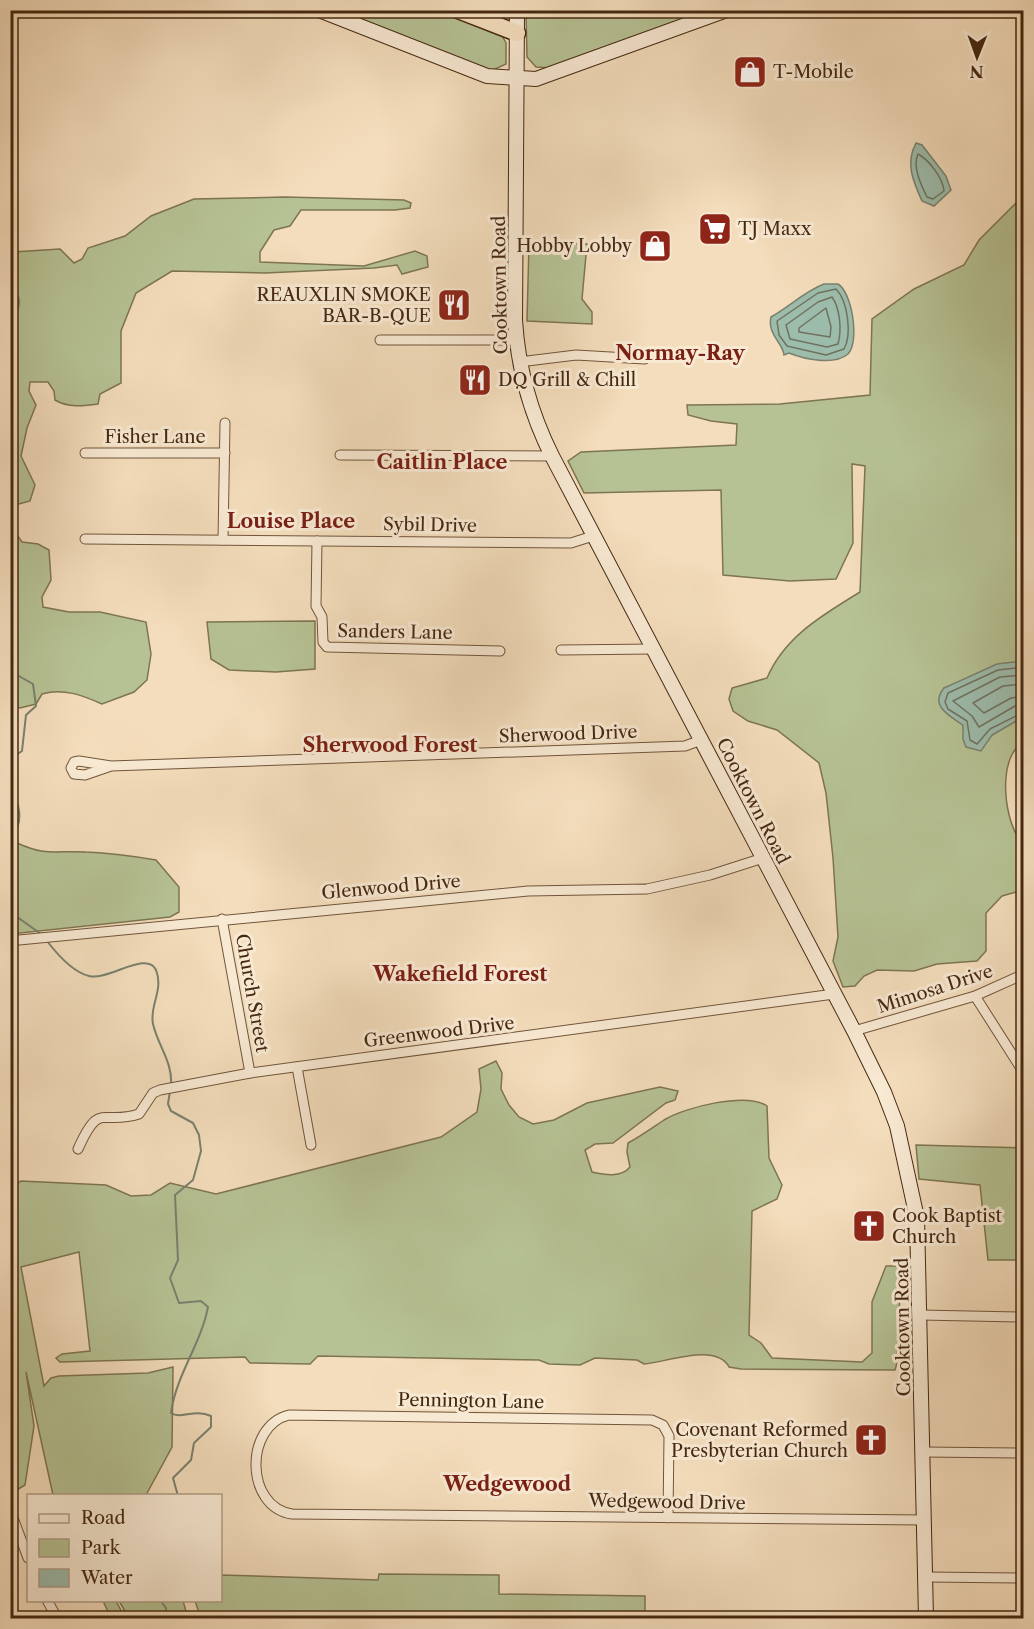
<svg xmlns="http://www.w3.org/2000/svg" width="1034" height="1629" font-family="'Libre Caslon Text',serif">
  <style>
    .green { fill: #b6c294; stroke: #7e7552; stroke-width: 1.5 }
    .water { fill: #9cbcac; stroke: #79816e; stroke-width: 1.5 }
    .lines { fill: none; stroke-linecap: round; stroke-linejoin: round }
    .shore { stroke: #70725e; stroke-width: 1.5 }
    .stream { stroke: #79816e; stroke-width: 2 }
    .street-casing { stroke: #71553b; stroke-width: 11 }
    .secondary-casing { stroke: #452810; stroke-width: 16 }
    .highway-casing { stroke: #452810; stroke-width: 19 }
    .street { stroke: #f8e9d3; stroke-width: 9 }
    .secondary { stroke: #f8e9d3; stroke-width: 14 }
    .highway { stroke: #f4ddbc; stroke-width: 16 }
    .labels { text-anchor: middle; stroke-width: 6; stroke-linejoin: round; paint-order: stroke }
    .poi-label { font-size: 18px; fill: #452810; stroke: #f8e9d3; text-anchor: start }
    .street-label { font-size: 18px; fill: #452810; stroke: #f8e9d3 }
    .neighbourhood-label { font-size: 20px; font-weight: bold; fill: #7a1f14; stroke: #f8e9d3 }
  </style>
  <rect width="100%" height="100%" fill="#f4ddbc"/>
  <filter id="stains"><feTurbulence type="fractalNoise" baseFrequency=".00333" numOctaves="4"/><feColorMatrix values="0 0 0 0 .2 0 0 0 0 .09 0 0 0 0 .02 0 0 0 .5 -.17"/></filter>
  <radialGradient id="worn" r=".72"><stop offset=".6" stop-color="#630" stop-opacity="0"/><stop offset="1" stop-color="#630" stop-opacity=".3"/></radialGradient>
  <g class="green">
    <path d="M328,11H443L501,34L506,43V64L491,71Z"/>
    <path d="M526,11H708L550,68L536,67L527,57Z"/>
    <path d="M1023,196V661L944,688L955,719L963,725L964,734L992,735L1023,717V743C996,757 1004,826 1023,843V890L1002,896L986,913V951L977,961L937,964L914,971L877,970L864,976L855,986L843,987L833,961L838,937L833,858L826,793L819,763L777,730L748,721L733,711L729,699L732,688L767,678C785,636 823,615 860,592L865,466L852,464L853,543L836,579L790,581L723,575L721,490L584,493L568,461L581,452L736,445L737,424L711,421L688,415L687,405L780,404L870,395L872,319L914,289L964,265L979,240Z"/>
    <path d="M285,197L404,200L411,203L410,208L395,210H301L290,226L274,230L260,252V262L364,266L415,251L427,256L428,267L402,274L397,265L374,268L265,273L172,271L136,293L121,331V383L100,394L98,404C84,406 68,408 55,400L54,391L48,382H30L29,391L36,405L27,428L21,456L35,485L30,501L15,505L11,511V249L13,252L60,249L74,263L82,259L88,248L125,236L151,216L194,199Z"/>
    <path d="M529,243L587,244L582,299L592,312V324L527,321Z"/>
    <path d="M10,525L22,542L38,544L49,550L51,580L42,597L43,607L69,612H100L146,622L151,654L147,680L134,692L102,704C82,695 63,688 42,694L36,704L20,708L11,705Z"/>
    <path d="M315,621V669L276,672L229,670L211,659L207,622Z"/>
    <path d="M11,827L17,843C48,857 56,850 86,852C109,853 133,856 156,860L179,887V912L170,917L11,934Z"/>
    <path d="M496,1061L502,1073L501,1089L509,1105L519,1117L533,1124L554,1120L587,1103L660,1087L678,1091L675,1100L666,1103L613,1143L595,1144L585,1150L592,1172C605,1175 621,1178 630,1167L627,1152L628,1143C641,1136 652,1128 664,1120C685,1107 746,1092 767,1106L769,1158L782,1185L777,1199L752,1211L749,1335L761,1343L772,1358L862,1362L872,1353V1302L886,1266H901L897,1363L895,1370L741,1369L729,1367C716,1342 664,1363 644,1364L637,1360L595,1358L580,1365L549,1364L539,1360L318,1356L310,1364L250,1363L245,1357L60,1362L56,1358L62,1354L90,1351L79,1252L21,1267L44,1386L51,1378L59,1376L148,1373L173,1367L172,1447L146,1495H53L26,1372L34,1426L25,1485L12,1493V1186L21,1181L106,1185L131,1196L151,1195L170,1183L216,1194L441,1137L477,1112L481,1089L479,1069Z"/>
    <path d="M916,1145L1023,1148V1260H988L980,1185L919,1179Z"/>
    <path d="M379,1574L499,1575V1594L645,1596V1618H201L195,1601L220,1600L221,1575L378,1580Z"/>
    <path d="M103,1601H116L125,1618H111Z"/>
    <path d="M119,1601H183L188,1618H129Z"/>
  </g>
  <g class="water">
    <path d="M916,143L922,145L946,176L951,190L934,206L922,201C913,181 905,163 916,143Z"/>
    <path d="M824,284H838C852,292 860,342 848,354C834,366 804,359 789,353L784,355C783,343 767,334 771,317C789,307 805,291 824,284Z"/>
    <path d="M1023,661V717L992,735L981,751L966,747L963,739V725C950,716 929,706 944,688L997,664Z"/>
  </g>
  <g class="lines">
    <g class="shore">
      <path d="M918,154C929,160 943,178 944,191L933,199L927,197C921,185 912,166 918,154Z"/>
      <path d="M836,289C848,301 852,335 844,349L826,355L787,346L779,335L777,321L818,293Z"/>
      <path d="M832,297C840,308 842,330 838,344L827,347L790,339L786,325L818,302Z"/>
      <path d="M826,308L831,327L830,337L799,332V328Z"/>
      <path d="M1024,667L998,670L948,693L945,702L948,709L967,721L970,740L977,744L990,729L1024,712"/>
      <path d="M1024,675L1000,677L953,701L972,716L979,727L1015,706L1024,705"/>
      <path d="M1024,684L1003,686L973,703L984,713L1011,698L1024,696"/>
    </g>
    <g class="stream">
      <path d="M10,283C21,294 23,309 10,319"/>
      <path d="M10,541C17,551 19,564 10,574"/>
      <path d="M10,671L33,684L36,706L26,715L22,751L10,759"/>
      <path d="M10,791C21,803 24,826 10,837"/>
      <path d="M10,898L13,914L41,934"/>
      <path d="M47,941C57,954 72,972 89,976C108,981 147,950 156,970C164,990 149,1006 153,1024C158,1046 173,1062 171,1086"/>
      <path d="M170,1091L168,1104L171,1111L193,1123L199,1135L201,1151L193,1180L175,1195L178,1260L170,1278L179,1303L201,1301L208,1307C201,1344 176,1375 171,1413C181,1420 194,1408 211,1416V1427L194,1443L191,1460L173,1478L178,1496"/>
      <path d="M160,1600L166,1608L167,1618"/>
    </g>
    <defs>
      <g id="street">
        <path d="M380,340H517"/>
        <path d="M519,362L576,355L645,359"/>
        <path d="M85,453H225"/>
        <path d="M340,455L552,456"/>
        <path d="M85,539L571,543L593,536"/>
        <path d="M223,540L225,423"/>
        <path d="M317,541L316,606L322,617L323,642L327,647L500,651"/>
        <path d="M561,650L653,649"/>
        <path d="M111,766L85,775L74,774L71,768L74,762L79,761L111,766L685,746L701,740"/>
        <path d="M222,919L250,1073"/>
        <path d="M19,940L528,891L647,889L710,875L763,858"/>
        <path d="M975,996L1024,1073"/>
        <path d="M854,1031L975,996L1024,974"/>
        <path d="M297,1067L311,1145"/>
        <path d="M78,1149C100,1100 101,1126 139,1114L153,1093L160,1090L250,1073L834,994"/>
        <path d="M921,1315L1024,1317"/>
        <path d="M924,1452L1024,1453"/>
        <path d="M10,1510L28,1558"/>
        <path d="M668,1518L669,1436L663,1425L652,1420L289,1415C244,1426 245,1507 292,1514L924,1520"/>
        <path d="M926,1577L1024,1578"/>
        <path d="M47,1600L57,1618"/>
      </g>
      <g id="secondary">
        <path d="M319,10L487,76L536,79L727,10"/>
        <path d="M517,10L515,320C518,369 530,412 552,456L854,1031L884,1092L897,1126L917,1218L926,1618"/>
      </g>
      <path id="highway" d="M458,10L517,33"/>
    </defs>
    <use href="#street" class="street-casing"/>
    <use href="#secondary" class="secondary-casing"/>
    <use href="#highway" class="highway-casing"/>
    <use href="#street" class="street"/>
    <use href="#secondary" class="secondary"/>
    <use href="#highway" class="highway"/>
  </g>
  <defs>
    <symbol id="shop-square" viewBox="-11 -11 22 22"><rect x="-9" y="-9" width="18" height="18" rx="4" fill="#8f2418" stroke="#f8e9d3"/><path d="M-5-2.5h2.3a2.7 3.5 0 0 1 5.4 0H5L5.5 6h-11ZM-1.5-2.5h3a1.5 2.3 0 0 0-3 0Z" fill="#fff"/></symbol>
    <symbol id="supermarket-square" viewBox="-11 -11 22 22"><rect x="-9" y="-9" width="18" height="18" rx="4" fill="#8f2418" stroke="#f8e9d3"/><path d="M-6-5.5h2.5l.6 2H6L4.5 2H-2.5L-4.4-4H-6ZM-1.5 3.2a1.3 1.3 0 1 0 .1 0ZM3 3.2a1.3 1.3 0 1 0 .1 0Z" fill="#fff"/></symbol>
    <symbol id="restaurant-square" viewBox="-11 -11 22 22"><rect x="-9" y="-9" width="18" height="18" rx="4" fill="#8f2418" stroke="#f8e9d3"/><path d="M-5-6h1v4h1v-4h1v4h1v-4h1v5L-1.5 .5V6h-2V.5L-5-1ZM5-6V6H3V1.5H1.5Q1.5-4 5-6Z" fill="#fff"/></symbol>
    <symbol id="church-square" viewBox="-11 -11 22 22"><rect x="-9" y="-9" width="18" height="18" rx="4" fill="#8f2418" stroke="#f8e9d3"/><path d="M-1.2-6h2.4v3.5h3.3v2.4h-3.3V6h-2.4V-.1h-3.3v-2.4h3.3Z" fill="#fff"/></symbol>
  </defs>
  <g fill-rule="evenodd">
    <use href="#shop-square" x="731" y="53" width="38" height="38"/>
    <use href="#supermarket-square" x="696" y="210" width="38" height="38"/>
    <use href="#shop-square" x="636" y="227" width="38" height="38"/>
    <use href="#restaurant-square" x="435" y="286" width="38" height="38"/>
    <use href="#restaurant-square" x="456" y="361" width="38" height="38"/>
    <use href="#church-square" x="850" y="1207" width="38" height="38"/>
    <use href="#church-square" x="852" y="1421" width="38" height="38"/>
  </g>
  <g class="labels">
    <g class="poi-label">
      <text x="773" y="78">T-Mobile</text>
      <text x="738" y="235">TJ Maxx</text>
      <text x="632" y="252" text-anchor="end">Hobby Lobby</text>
      <text x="431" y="301" text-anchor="end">REAUXLIN SMOKE<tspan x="431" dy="21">BAR-B-QUE</tspan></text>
      <text x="498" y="386">DQ Grill &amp; Chill</text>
      <text x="892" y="1222">Cook Baptist<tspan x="892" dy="21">Church</tspan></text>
      <text x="848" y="1436" text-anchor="end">Covenant Reformed<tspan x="848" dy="21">Presbyterian Church</tspan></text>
    </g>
    <g class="street-label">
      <text transform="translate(500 285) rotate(-91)" y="6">Cooktown Road</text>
      <text x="155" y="443">Fisher Lane</text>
      <text transform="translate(430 525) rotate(1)" y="6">Sybil Drive</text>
      <text transform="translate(395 632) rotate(1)" y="6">Sanders Lane</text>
      <text transform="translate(568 734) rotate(-2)" y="6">Sherwood Drive</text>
      <text transform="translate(753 801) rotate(63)" y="6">Cooktown Road</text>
      <text transform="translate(391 887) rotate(-5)" y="6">Glenwood Drive</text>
      <text transform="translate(935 989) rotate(-18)" y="6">Mimosa Drive</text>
      <text transform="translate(252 993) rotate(80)" y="6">Church Street</text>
      <text transform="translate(439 1032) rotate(-7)" y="6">Greenwood Drive</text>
      <text transform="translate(903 1327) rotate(-91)" y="6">Cooktown Road</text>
      <text transform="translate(471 1401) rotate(1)" y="6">Pennington Lane</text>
      <text transform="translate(667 1502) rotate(1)" y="6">Wedgewood Drive</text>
    </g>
    <g class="neighbourhood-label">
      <text x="680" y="360">Normay-Ray</text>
      <text x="442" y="469">Caitlin Place</text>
      <text x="291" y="528">Louise Place</text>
      <text x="390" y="752">Sherwood Forest</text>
      <text x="460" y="981">Wakefield Forest</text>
      <text x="507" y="1491">Wedgewood</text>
    </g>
  </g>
  <rect width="1034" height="1629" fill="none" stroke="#f4ddbc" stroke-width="36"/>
  <rect x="12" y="12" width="1010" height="1605" fill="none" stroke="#452810" stroke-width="3"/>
  <rect x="18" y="18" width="998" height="1593" fill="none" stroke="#452810" stroke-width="1.5"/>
  <rect x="27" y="1494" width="195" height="108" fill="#f8e9d3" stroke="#b09c85" stroke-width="1.5"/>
  <rect x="39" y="1514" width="30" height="9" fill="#f8e9d3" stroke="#b09c85" stroke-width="1.5"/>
  <text x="81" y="1524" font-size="18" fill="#452810">Road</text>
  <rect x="39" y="1539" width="30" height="18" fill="#b6c294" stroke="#b09c85" stroke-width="1.5"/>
  <text x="81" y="1554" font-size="18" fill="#452810">Park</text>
  <rect x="39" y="1569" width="30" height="18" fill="#9cbcac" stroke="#b09c85" stroke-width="1.5"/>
  <text x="81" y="1584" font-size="18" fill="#452810">Water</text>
  <g transform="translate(977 57) rotate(181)" stroke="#f8e9d3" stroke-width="4.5" paint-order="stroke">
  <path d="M0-4.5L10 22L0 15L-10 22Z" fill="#452810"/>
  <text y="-9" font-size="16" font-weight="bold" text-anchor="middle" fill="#452810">N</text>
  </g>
  <rect width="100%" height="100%" filter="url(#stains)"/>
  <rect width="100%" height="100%" fill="url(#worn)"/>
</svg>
